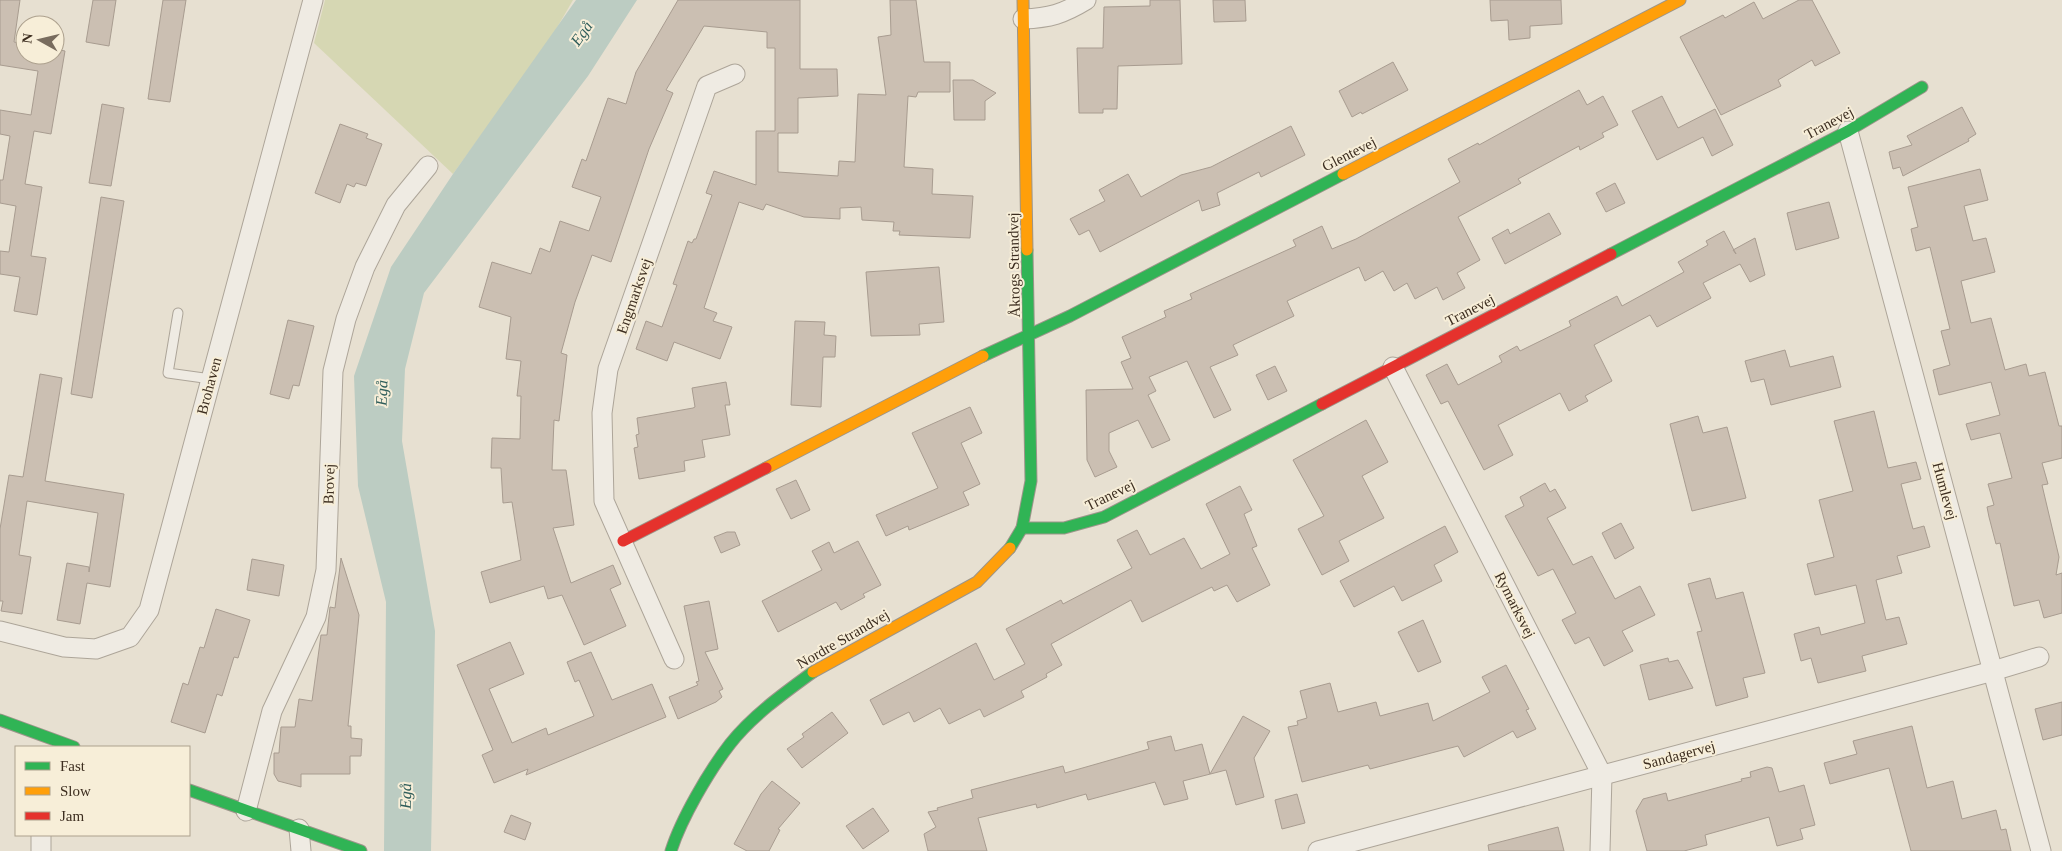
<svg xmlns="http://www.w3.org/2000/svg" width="2062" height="851" font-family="'Times New Roman',serif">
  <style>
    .green { fill: #d6d7b3 }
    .water { fill: #bcccc2 }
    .building { fill: #cbbfb2; stroke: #a89c90 }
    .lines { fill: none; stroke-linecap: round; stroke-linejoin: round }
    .lane-casing { stroke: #ada599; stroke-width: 11 }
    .street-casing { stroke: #ada599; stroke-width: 21 }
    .fast-casing { stroke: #9c958a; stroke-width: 13 }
    .slow-casing { stroke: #9c958a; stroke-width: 13 }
    .jam-casing { stroke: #9c958a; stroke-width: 13 }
    .lane { stroke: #efebe3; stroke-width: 9 }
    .street { stroke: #efebe3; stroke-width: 19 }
    .fast { stroke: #30b455; stroke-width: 11 }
    .slow { stroke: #ff9f0a; stroke-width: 11 }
    .jam { stroke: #e5322d; stroke-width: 11 }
    .labels { text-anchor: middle; stroke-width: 4; stroke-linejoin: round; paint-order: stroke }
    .street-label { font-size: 15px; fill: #3d2e20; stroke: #f7eed8 }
    .water-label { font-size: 16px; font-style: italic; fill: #2f5d5a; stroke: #f7eed8 }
  </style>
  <rect width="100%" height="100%" fill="#e7e0d1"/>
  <path class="green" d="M325,0H573L551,38L453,174L314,43Z"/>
  <path class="water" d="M576,0H637L588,76L424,293L405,369L402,441L435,631L431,851H384L386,602L358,486L354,376L391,267L453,174Z"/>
  <g class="building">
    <path d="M0,0H20L14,42L25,44V55H55V49L65,51L51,134L34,131L25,184L42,187L31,256L46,258L37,315L14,311L20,277L0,274V251L9,252L16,206L0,203V180H3L10,136L0,134V110L31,115L38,71L0,65Z"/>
    <path d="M93,0H116L109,46L86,42Z"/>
    <path d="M163,0H186L170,102L148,99Z"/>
    <path d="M678,0H800V69H837L838,96L798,98V133H778V172L838,176L839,161L855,162L858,94L886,95L878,37L891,35L890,0H916L924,62H950V92H918L916,97L908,96L904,167L933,169L932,194L973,196L970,238L899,235L900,231H893L894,222L862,220L861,207L840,208V219L804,217L766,204L763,210L739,202L704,308L717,313L713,321L732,327L720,359L674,342L667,361L636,349L646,321L662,327L677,285L673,284L688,241L692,243L694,239H696L712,195L706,193L714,171L756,185V131H775V48H767V32L704,26L666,90L673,93L649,149L611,262L592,255L575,302L561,353L567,355L559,421L554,420L552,470H566L574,525L553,528L571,583L613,565L621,584L610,589L626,626L584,645L562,595L548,599L544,586L490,603L481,572L521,560L512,502L503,503L501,468H491L492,438L520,439L521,396H517L521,361L506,359L511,317L479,307L492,262L531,274L540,248L550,252L560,221L589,231L601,197L572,187L582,159L586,161L608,98L626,104L636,72Z"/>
    <path d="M1150,0H1180L1182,64L1118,66L1117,109H1103V113H1079L1077,48H1103L1104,7L1150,6Z"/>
    <path d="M1213,0H1245L1246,21L1214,22Z"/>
    <path d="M1490,0H1561L1562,24L1530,26V38L1509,40L1508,20L1491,21Z"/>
    <path d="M1799,0H1812L1840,53L1815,66L1812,60L1778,80L1781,86L1721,115L1680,37L1723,15L1725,18L1754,2L1763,19Z"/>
    <path d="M1393,62L1408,90L1362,114L1361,112L1352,117L1339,91Z"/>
    <path d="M953,80H973L996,93L985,101V120H954Z"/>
    <path d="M1579,90L1587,105L1603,96L1618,125L1602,133L1604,137L1580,150L1579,146L1518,179L1521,183L1458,217L1480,260L1457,273L1465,288L1443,300L1437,287L1415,299L1407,283L1394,291L1383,271L1365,281L1359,267L1287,301L1294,316L1233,345L1238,355L1210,367L1231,410L1214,418L1187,361L1149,377L1156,391L1148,395L1170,440L1152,448L1138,420L1109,433V451L1117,467L1095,477L1087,460L1086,390L1133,389L1121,362L1131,358L1122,337L1166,317L1164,311L1192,299L1190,294L1296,246L1293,240L1322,226L1332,249L1356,239L1460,182L1448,159L1478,143L1479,145Z"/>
    <path d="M1662,96L1678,128L1715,109L1733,145L1712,156L1703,137L1657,160L1632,111Z"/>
    <path d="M102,104L124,108L111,186L89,183Z"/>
    <path d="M1962,107L1976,134L1968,139L1969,141L1903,176L1900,167L1893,169L1889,152L1912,145L1907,136Z"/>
    <path d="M340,124L368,134L366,138L382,144L366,186L356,183L354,187L347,184L340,203L315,193Z"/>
    <path d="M1291,126L1305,155L1261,177L1259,172L1217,193L1220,205L1202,211L1199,200L1100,252L1089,230L1079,235L1070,219L1105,201L1099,190L1128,174L1141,197L1181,175L1211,167Z"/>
    <path d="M1980,169L1988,200L1964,206L1973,241L1986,238L1995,272L1961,281L1971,323L1991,318L2005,370L2026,364L2029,376L2045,372L2059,426H2062V458L2042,463L2048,484L2042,485L2059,557L2056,575L2062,573V613L2044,618L2039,600L2014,606L2000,543L1996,544L1989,517L1987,507L1994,505L1988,484L2012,478L2000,433L1971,440L1966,424L2000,415L1991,382L1939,395L1933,370L1950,365L1941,331L1950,329L1930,247L1916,251L1911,229L1918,227L1908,187Z"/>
    <path d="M1615,183L1625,203L1606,212L1596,193Z"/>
    <path d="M101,197L124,201L92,398L71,394Z"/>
    <path d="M1829,202L1839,238L1796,250L1787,213Z"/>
    <path d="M1549,213L1561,234L1505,264L1492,238L1508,229L1510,234Z"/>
    <path d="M1724,231L1736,254L1733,250L1755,238L1765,275L1750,282L1740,264L1703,283L1711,298L1657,327L1650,315L1594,345L1612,381L1585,396L1588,401L1569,411L1560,393L1498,425L1513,455L1484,470L1448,401L1441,404L1426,375L1447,364L1458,385L1502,362L1499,356L1517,346L1520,351L1571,326L1569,321L1617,296L1622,306L1684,272L1678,262L1708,245L1706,241Z"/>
    <path d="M939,267L944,322L919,324L920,335L871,336L866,272Z"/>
    <path d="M288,320L314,326L299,386L293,385L289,399L270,394Z"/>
    <path d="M795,321L825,322L824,335L836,336L835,357H823L821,407L791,405Z"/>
    <path d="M1785,350L1790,367L1833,356L1841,387L1771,405L1764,379L1751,382L1745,361Z"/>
    <path d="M1275,366L1287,391L1268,400L1256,375Z"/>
    <path d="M40,374L62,378L45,481L124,494L110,587L87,583L80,624L57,620L67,563L89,567V572L98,513L27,501L19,555L31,557L22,614L1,611L3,601H0V529L9,475L23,477Z"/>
    <path d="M726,382L730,405H725L730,435L702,440L705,457L684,461L685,471L639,479L634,448L638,447L636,435L639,434L637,418L693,408L695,407L692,388Z"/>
    <path d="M970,407L982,433L961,443L980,484L963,492L969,505L909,530L908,526L886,536L876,515L938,488L912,433Z"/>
    <path d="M1874,411L1888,468L1916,462L1921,479L1901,484L1913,529L1924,526L1930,547L1897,556L1902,573L1876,580L1886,620L1899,617L1907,644L1862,656L1866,671L1818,683L1811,658L1801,661L1794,634L1819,627L1821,635L1865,623L1856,585L1815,595L1807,564L1834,557L1819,500L1853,491L1834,421Z"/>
    <path d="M1698,416L1703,433L1727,427L1746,498L1692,511L1670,424Z"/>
    <path d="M1366,420L1388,462L1362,476L1384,518L1339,541L1349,561L1322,575L1298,529L1324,516L1293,460Z"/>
    <path d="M796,480L810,510L791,519L776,489Z"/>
    <path d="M1545,483L1550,492L1555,489L1566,508L1547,518L1573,565L1592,556L1615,599L1640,586L1655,615L1622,631L1633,651L1604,666L1589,637L1575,644L1562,620L1576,613L1553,569L1538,576L1505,516L1524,506L1520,497Z"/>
    <path d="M1240,486L1252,510L1244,514L1257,546L1252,548L1270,585L1237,602L1227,585L1214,591L1212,587L1142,622L1131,600L1051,644L1062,665L1046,674L1047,677L1021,691L1024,697L984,717L980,709L949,724L940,708L914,722L909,712L883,725L870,700L976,643L994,680L1025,664L1006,629L1061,600L1063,604L1132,568L1117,540L1137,530L1150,555L1184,538L1201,569L1230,554L1206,504Z"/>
    <path d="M1621,523L1634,548L1615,559L1602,533Z"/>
    <path d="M1445,526L1458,552L1434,565L1442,581L1402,601L1394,586L1354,607L1340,581Z"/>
    <path d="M727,532H735L740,545L721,553L714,537Z"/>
    <path d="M858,541L881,585L863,594L865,597L841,610L836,602L778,632L762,601L822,570L812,551L829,542L834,553Z"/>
    <path d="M341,558L359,615L348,726H351V738L362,739L361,756H350V774H301V787L278,781L274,774V753H279L281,727H295L299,699L312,701L321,635H327L330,607L335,608Z"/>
    <path d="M252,559L284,565L279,596L247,590Z"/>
    <path d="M1710,578L1716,599L1743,592L1765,673L1743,678L1748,697L1716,706L1697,632L1702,631L1688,584Z"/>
    <path d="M709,601L718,649L705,652L723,689L719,691L722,697L716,702L678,719L669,697L698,685L696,682L699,681L684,606Z"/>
    <path d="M216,609L250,620L238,658L234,657L222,696L217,694L205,733L171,722L183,683L188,685L200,647L204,648Z"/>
    <path d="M1423,620L1441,662L1418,672L1398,632Z"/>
    <path d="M510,642L524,674L489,689L512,743L546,728L548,735L594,716L579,680L575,682L567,662L591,652L612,700L652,684L666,717L526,775L528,769L494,783L482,755L493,750L457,665Z"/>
    <path d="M1668,658L1669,662L1678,660L1693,688L1649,700L1640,665Z"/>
    <path d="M1506,665L1529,709L1526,710L1536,729L1517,738L1513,731L1464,757L1458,746L1370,769L1368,765L1302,782L1288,727L1298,725L1297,721L1307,718L1300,691L1330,683L1338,712L1376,702L1380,716L1428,703L1433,721L1490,692L1482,677Z"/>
    <path d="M2062,702V735L2043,740L2035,709Z"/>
    <path d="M832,712L848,733L802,768L787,749L804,737L802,734Z"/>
    <path d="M1243,716L1270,731L1254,758L1264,797L1236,805L1226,770L1183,781L1188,799L1164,805L1155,782L1088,800L1086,794L1037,808L1036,804L978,818L987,851H928L924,834L936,827L928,812L938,810L937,808L973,798L971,790L1063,766L1065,773L1149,749L1147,742L1171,736L1175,751L1202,744L1210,774Z"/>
    <path d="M1912,726L1927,788L1953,781L1962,819L1996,810L2001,830L2006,829L2011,851H1911L1889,768L1830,784L1824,763L1857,754L1853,741Z"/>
    <path d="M1767,767L1772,768L1779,792L1804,785L1815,825L1800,829L1803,839L1777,846L1769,817L1705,835L1707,845L1684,851H1647L1636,811L1643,799L1666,793L1668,801L1742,781L1741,779L1751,777L1750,772Z"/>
    <path d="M772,781L800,803L778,829L780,830L769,851H747L734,844L761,794Z"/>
    <path d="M1297,794L1305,823L1282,829L1275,800Z"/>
    <path d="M873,808L889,831L863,849L846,826Z"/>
    <path d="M511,815L531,823L525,840L504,832Z"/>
    <path d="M1558,827L1564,851H1489L1488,845Z"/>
  </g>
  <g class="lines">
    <defs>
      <path id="lane" d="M178,313L168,373L211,379"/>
      <g id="street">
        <path d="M1023,19C1050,18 1063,14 1086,0"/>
        <path d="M1848,131L2041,851"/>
        <path d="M1393,367L1602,775L1600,851"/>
        <path d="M0,631L64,647L96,649L130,637L149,610L313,0"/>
        <path d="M674,659L604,501L602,413L608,369L707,86L735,74"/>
        <path d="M246,811L272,711L316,617L326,570L333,371L346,319L365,267L396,205L428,166"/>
        <path d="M299,829L301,851"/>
        <path d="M41,835V851"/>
        <path d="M1318,851L1993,671L2039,657"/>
      </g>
      <g id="fast">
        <path d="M1611,254L1848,131L1922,87"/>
        <path d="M983,356L1070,316L1343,174"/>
        <path d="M1022,528H1064L1104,517L1322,404"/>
        <path d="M1010,548L1022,528L1031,481L1027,250"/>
        <path d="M0,720L74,747"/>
        <path d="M189,790L361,851"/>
        <path d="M671,851C681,819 709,771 730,744C752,716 784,693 813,672"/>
      </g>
      <g id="slow">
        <path d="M1023,0L1027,250"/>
        <path d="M1343,174L1680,0"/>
        <path d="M766,468L983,356"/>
        <path d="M813,672L977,582L1010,548"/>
      </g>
      <g id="jam">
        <path d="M1322,404L1611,254"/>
        <path d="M623,541L766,468"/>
      </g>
    </defs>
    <use href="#lane" class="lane-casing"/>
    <use href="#street" class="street-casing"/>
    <use href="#fast" class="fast-casing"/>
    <use href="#slow" class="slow-casing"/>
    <use href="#jam" class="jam-casing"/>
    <use href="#lane" class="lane"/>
    <use href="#street" class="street"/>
    <use href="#fast" class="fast"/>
    <use href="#slow" class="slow"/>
    <use href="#jam" class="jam"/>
  </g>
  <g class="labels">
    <g class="street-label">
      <text transform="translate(1829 123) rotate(-28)" y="5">Tranevej</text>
      <text transform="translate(1349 154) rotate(-27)" y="5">Glentevej</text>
      <text transform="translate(1014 265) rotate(-91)" y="5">Åkrogs Strandvej</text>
      <text transform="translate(634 296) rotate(-71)" y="5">Engmarksvej</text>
      <text transform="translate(1470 310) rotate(-27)" y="5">Tranevej</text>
      <text transform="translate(209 386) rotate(-75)" y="5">Brohaven</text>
      <text transform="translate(329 484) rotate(-88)" y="5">Brovej</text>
      <text transform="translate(1945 491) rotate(75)" y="5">Humlevej</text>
      <text transform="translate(1110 495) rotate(-26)" y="5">Tranevej</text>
      <text transform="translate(1515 605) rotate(63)" y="5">Rymarksvej</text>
      <text transform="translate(843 639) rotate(-30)" y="5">Nordre Strandvej</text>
      <text transform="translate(1679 755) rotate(-15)" y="5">Sandagervej</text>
    </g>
    <g class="water-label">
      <text transform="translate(581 33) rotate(-55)" y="6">Egå</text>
      <text transform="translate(381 393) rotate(-88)" y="6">Egå</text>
      <text transform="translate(405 796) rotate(-89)" y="6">Egå</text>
    </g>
  </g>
  <rect x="15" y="746" width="175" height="90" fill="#f7eed8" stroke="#ada18e"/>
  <rect x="25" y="762" width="25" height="8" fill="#30b455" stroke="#ada18e"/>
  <text x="60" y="771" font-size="15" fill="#3d2e20">Fast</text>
  <rect x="25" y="787" width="25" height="8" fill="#ff9f0a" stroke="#ada18e"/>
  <text x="60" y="796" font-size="15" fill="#3d2e20">Slow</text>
  <rect x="25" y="812" width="25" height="8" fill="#e5322d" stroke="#ada18e"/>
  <text x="60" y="821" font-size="15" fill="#3d2e20">Jam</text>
  <g transform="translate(40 40) rotate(278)"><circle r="24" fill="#f7eed8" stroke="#ada18e"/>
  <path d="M0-4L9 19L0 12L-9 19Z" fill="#786c5e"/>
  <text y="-8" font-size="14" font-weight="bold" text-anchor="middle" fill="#3d2e20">N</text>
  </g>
</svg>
